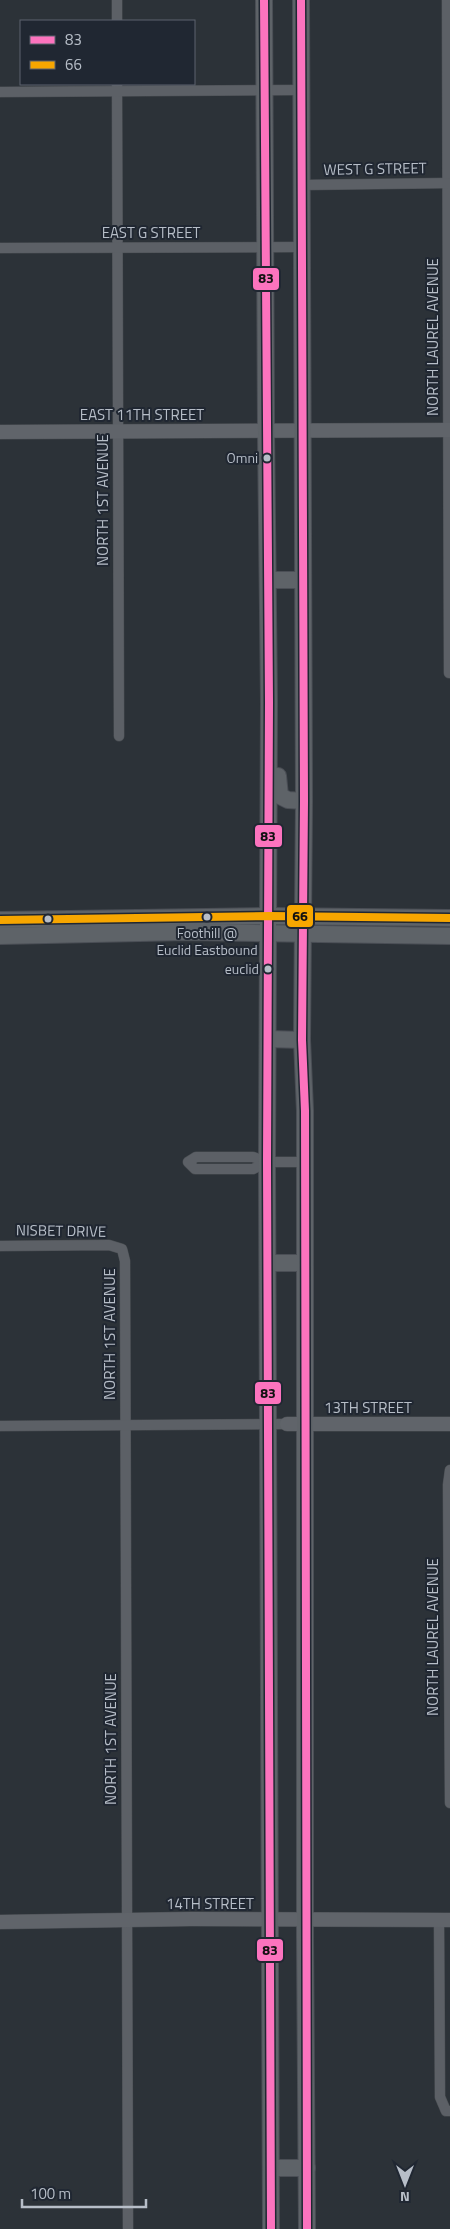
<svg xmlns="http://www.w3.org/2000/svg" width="450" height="2229" font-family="'Titillium Web',sans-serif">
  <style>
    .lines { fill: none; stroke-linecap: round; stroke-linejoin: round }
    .street-casing { stroke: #4a4e53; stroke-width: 11 }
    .secondary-casing { stroke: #4a4e53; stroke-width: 15 }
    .primary-casing { stroke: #4a4e55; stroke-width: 18 }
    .street { stroke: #5c6066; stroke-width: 10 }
    .secondary { stroke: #60646a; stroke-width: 14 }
    .primary { stroke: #5e6368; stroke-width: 16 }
    .bus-1-casing { stroke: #202732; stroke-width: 11 }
    .bus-2-casing { stroke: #202732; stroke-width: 11 }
    .bus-1 { stroke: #fc73be; stroke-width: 8 }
    .bus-2 { stroke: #f7a600; stroke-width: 8 }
    .bus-dot { fill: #b7bec8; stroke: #202732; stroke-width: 2 }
    .labels { text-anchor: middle; stroke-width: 4; stroke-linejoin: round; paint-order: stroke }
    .bus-label { font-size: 14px; fill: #b7bec8; stroke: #202732; text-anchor: end }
    .street-label { font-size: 15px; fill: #b7bec8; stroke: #202732 }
    .line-badge { stroke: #202732; stroke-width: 2 }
    .pale-badge-label { font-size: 14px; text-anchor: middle; font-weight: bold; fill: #111 }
  </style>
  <rect width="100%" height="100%" fill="#2c3238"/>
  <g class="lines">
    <defs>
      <g id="street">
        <path d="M117,0V21"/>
        <path d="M447,0L449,673"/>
        <path d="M117,84L119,736"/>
        <path d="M0,92L301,90"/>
        <path d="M302,185L450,183"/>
        <path d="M0,248L301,247"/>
        <path d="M267,1162L253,1169H195L188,1162L196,1157H253L267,1162H305"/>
        <path d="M0,1246L109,1245L122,1249L125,1261L128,2229"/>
        <path d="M0,1426L287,1424"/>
        <path d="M450,1470L448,1485L450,1803"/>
        <path d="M439,1920L440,2097L446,2111H450"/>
      </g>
      <g id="secondary">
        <path d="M0,432L450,430"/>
        <path d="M287,1424H450"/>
        <path d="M0,1922L191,1919L450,1920"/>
      </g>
      <g id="primary">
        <path d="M264,0L266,431L269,702L267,1162L271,2229"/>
        <path d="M301,0L304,801L302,1040L305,1111V1937L307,2229"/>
        <path d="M269,580H302"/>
        <path d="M278,776L280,796L288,800L304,801"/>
        <path d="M0,920L270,916L450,918"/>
        <path d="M0,936L186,932L450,936"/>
        <path d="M269,1039L302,1040"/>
        <path d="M268,1263H305"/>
        <path d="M271,2168H307"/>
      </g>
    </defs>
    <use href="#street" class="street-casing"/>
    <use href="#secondary" class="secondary-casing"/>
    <use href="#primary" class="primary-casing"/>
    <use href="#street" class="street"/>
    <use href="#secondary" class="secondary"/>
    <use href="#primary" class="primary"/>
    <defs>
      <g id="bus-1">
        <path d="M264,0L269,702L267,1162L271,2229"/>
        <path d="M301,0L304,801L302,1040L305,1111L307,2229"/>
      </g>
      <path id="bus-2" d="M0,920L270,916L450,918"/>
    </defs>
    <use href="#bus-1" class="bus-1-casing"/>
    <use href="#bus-2" class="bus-2-casing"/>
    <use href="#bus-1" class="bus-1"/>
    <use href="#bus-2" class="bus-2"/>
  </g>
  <g class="bus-dot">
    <circle cx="267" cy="458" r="4.5"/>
    <circle cx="207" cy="917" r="4.5"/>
    <circle cx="48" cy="919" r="4.5"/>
    <circle cx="268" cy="969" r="4.5"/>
  </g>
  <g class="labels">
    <g class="bus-label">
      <text x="258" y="463">Omni</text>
      <text x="207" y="938" text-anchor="middle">Foothill @<tspan x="207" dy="17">Euclid Eastbound</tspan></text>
      <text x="259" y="974">euclid</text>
    </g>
    <g class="street-label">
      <text transform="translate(375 169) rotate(-1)" y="5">WEST G STREET</text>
      <text x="151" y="238">EAST G STREET</text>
      <text transform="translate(433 337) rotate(-90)" y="5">NORTH LAUREL AVENUE</text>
      <text x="142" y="420">EAST 11TH STREET</text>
      <text transform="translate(103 500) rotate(-90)" y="5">NORTH 1ST AVENUE</text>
      <text transform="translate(61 1231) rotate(1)" y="5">NISBET DRIVE</text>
      <text transform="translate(110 1334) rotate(-90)" y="5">NORTH 1ST AVENUE</text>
      <text x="368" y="1413">13TH STREET</text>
      <text transform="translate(433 1637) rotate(-90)" y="5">NORTH LAUREL AVENUE</text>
      <text transform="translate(111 1739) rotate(-90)" y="5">NORTH 1ST AVENUE</text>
      <text x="210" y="1909">14TH STREET</text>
    </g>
  </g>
  <g class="line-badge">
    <rect x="252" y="267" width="28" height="24" rx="5" fill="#fc73be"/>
    <rect x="254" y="824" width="29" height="24" rx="5" fill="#fc73be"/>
    <rect x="286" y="904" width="28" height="24" rx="5" fill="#f7a600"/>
    <rect x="254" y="1381" width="28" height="24" rx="5" fill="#fc73be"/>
    <rect x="256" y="1938" width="28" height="24" rx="5" fill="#fc73be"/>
  </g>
  <g class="pale-badge-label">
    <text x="266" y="283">83</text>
    <text x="268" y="841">83</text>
    <text x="300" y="921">66</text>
    <text x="268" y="1398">83</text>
    <text x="270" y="1955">83</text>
  </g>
  <rect x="20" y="20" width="175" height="65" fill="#202732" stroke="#5c636e"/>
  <rect x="30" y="36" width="25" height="8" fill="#fc73be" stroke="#5c636e"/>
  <text x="65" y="45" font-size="15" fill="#b7bec8">83</text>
  <rect x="30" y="61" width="25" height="8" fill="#f7a600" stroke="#5c636e"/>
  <text x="65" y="70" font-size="15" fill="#b7bec8">66</text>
  <g transform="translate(405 2184) rotate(180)" stroke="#202732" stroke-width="4" paint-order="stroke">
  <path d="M0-4L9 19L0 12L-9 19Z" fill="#b7bec8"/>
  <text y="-8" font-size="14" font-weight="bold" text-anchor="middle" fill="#b7bec8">N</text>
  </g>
  <path d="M22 2199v8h124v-8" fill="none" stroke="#b7bec8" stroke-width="2.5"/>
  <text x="30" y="2199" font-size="15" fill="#b7bec8" stroke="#202732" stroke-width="4" paint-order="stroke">100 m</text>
</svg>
